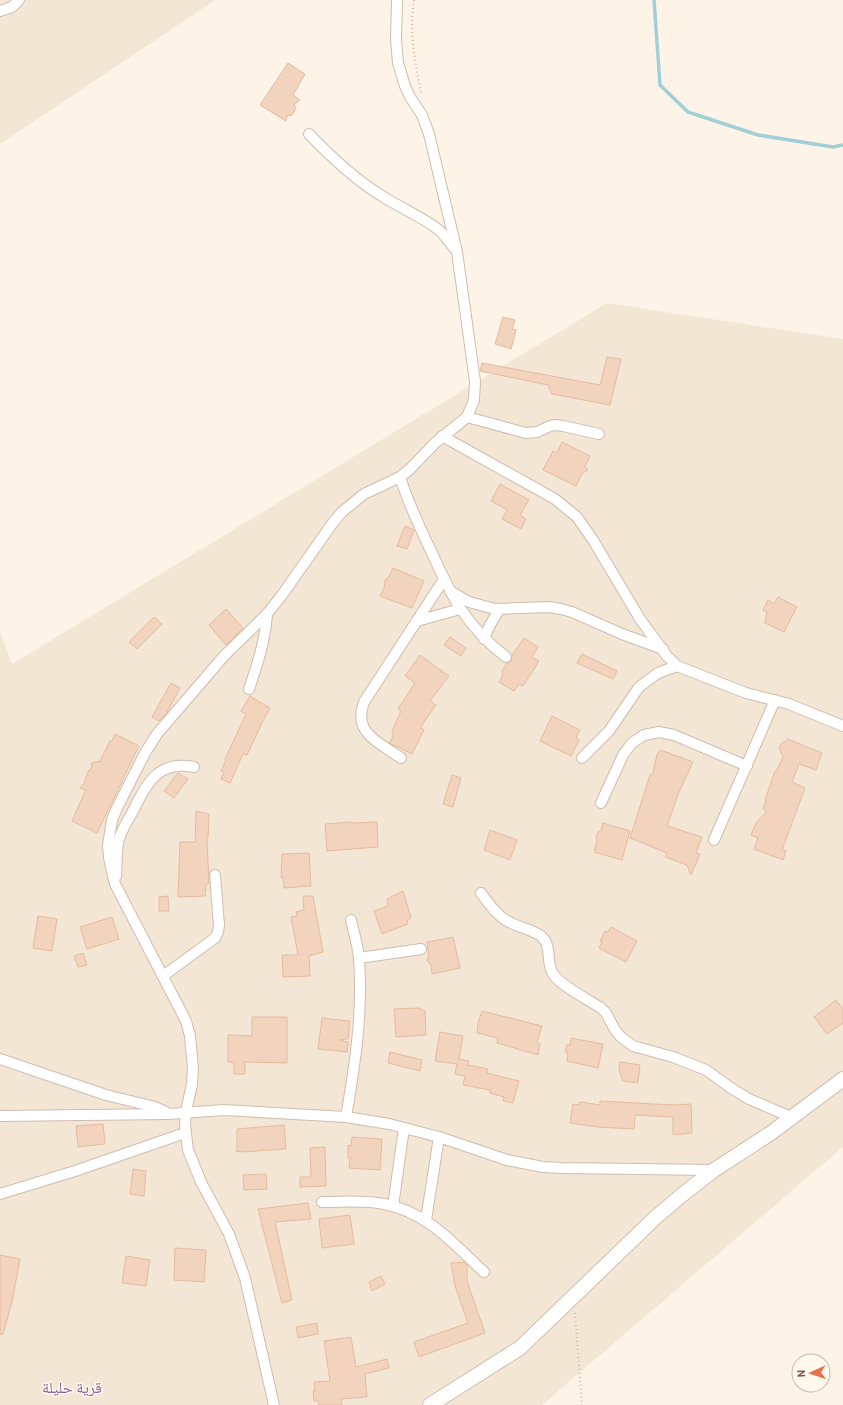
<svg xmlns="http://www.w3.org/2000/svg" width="843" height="1405" font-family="Barlow,'Noto Naskh Arabic',sans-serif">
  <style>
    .residential { fill: #f4e6d5 }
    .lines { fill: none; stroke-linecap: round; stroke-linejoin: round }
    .stream { stroke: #a1cfd8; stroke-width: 3.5 }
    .building { fill: #f2d3be; stroke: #e5ba9e }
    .street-casing { stroke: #cfbcad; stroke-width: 12 }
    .secondary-casing { stroke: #d4bead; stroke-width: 16 }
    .path { stroke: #d7b6a1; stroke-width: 2; stroke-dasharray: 1 3; stroke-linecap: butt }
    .street { stroke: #fff; stroke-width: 10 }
    .secondary { stroke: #fff; stroke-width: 14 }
    .labels { text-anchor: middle; stroke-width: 3; stroke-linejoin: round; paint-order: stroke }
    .quarter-label { font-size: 16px; fill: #836293; stroke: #fff8ed }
  </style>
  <rect width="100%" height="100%" fill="#fdf4e7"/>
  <g class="residential">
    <path d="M0,0H215L0,144Z"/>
    <path d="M607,303L843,339V1147L542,1405H0V631L12,664Z"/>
  </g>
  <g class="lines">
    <path class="stream" d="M654,0L660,85L688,112L758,135L833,147L843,145"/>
  </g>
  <g class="building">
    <path d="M288,63L305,74L293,95L300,100L294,105L296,108L292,115L287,116L286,121L260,105Z"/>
    <path d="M503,317L515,320L512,329L516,330L511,349L495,344Z"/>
    <path d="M607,357L621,359L610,405L552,394L548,385L480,371L482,363L600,385Z"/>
    <path d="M562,442L590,456L585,466L588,470L582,473L576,486L543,470L553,451L557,453Z"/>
    <path d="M500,484L529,500L520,515L526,519L521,529L502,519L507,510L491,501Z"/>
    <path d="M405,526L414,530L407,549L397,546Z"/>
    <path d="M393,568L424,581L412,608L380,596L384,588L385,580L387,578L389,577Z"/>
    <path d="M778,597L797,607L784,632L765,623L767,612L763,610L768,600L774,604Z"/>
    <path d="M226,609L243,628L226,645L209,625Z"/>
    <path d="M154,617L162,624L137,649L129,642Z"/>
    <path d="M450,637L466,648L461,656L444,645Z"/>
    <path d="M524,638L538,647L532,657L539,661L523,686L519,684L514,691L499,682L503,675L502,671L507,663L511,661L512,655Z"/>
    <path d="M582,654L617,671L613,679L577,663Z"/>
    <path d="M420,655L449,676L430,701L436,705L420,728L424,730L412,754L389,743L393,737L392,731L401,711L398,709L415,683L405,676Z"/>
    <path d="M171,683L180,688L166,714L159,721L152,717Z"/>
    <path d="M250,696L270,708L263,721L247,755L243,754L230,783L221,779L224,772L221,771L226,760L225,759L246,714L241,711Z"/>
    <path d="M552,716L580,730L576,738L579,740L571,756L540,741Z"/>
    <path d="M115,734L139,746L97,833L72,821L86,790L80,788L85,782V779L89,770L91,769L92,763L100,761L110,741H112Z"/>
    <path d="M788,739L822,753L816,770L799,764L792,782L805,788L782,850L786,851L783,860L754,849L758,838L751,835L756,823L767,811L763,809L766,800H765L775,771L776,772L783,757L779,748L781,744Z"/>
    <path d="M661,750L693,762L679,792L667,826L702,837L696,853L700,854L691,875L687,865L665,857L667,853L630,838L650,775L653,773L657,754Z"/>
    <path d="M178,773L188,779L174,798L164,791Z"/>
    <path d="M452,775L461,778L453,807L443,804Z"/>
    <path d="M196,811L209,814L208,838L207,839L209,883L206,885L205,896L178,897L180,842H195Z"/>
    <path d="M351,822V823L377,822L378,847L327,851L325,824Z"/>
    <path d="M603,823L630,831L622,860L594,852L597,840L596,838L598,832L601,831Z"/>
    <path d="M490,830L517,840L510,860L484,850Z"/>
    <path d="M309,853L311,886L284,888L283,878H281L282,854Z"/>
    <path d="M403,891L411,918L407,920L408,924L382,934L374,911L388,906L387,899Z"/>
    <path d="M168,896L169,911H159V897Z"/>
    <path d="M303,896H313L323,952L309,956L310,976L283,977L282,955H298L291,917L297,916L296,912L304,910Z"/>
    <path d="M38,916L57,919L52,951L33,948Z"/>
    <path d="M112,917L119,939L87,949L80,927Z"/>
    <path d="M611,927L637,941L626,962L599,948L602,942L600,941L605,931L608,932Z"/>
    <path d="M453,937L460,968L432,974L431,965L427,961L429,954L427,942Z"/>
    <path d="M83,953L87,965L78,967L74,956Z"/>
    <path d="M836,1000L843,1009V1023L827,1034L814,1017Z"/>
    <path d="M419,1008L425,1011L426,1035L396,1037L394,1009Z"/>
    <path d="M482,1011L542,1026L537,1043L540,1044L538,1055L497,1043L498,1038L477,1033L478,1023Z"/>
    <path d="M252,1017H287V1063L245,1062V1074H234V1062H228V1035L252,1036Z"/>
    <path d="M322,1018L350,1021L348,1039L339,1040L348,1042L347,1052L318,1049Z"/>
    <path d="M440,1032L463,1036L459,1059L469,1061L468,1065L488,1069L487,1073L519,1081L513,1103L503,1101L504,1097L490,1093V1090L463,1085L465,1076L455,1074L457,1064L435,1061Z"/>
    <path d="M571,1038L603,1044L598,1068L567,1061L568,1054L566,1053V1049L567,1045H570Z"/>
    <path d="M390,1052L422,1060L420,1071L388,1063Z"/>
    <path d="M620,1062L640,1065L638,1083L623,1081L619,1070Z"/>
    <path d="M600,1101L673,1105L691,1104L692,1133L673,1135V1117L635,1115L634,1129L598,1127L570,1123L573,1104L579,1105L580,1102L600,1105Z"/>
    <path d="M103,1124L105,1144L78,1147L76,1126Z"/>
    <path d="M284,1125L286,1149L243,1152V1151L237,1152V1129Z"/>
    <path d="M352,1137L382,1139L380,1170L349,1168L350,1158H348V1145L351,1146Z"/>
    <path d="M325,1147L326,1186L300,1187V1177H311L310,1148Z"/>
    <path d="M133,1169L146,1171L144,1196L130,1194Z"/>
    <path d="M266,1174L267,1189L244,1190L243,1175Z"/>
    <path d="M308,1203L311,1219L275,1222L292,1300L282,1303L258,1209Z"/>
    <path d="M350,1215L354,1244L322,1248L319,1219Z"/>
    <path d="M175,1248L206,1250L204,1282L174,1280Z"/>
    <path d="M0,1255L20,1259L12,1302L3,1334H0Z"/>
    <path d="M126,1256L150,1260L146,1286L122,1283Z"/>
    <path d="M464,1262L467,1265V1281L485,1333L419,1357L414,1342L468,1323L455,1286L451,1263Z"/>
    <path d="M381,1276L385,1284L372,1291L369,1282Z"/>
    <path d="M317,1323L318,1334L298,1338L296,1327Z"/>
    <path d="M351,1337L356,1367L387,1359L389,1368L365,1374L367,1397L341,1399L342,1405H319L318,1401H314L313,1391H315L314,1382L330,1381L324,1341Z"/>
  </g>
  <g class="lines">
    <defs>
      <g id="street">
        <path d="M0,11L12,7L19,0"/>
        <path d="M309,134C331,157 354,179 382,196C399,207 418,215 435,227L442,233L454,248"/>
        <path d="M467,417L526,433L537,432L550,426L556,425L563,426L599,434"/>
        <path d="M442,436L555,499L577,517L593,540L640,619L667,656L677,666L746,693L789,704L843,726"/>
        <path d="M400,477C408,502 419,526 431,551C452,597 465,625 506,657"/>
        <path d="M450,591L469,602L495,609L549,607L561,609L572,612L622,634L663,649"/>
        <path d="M417,621L460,609"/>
        <path d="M484,639C488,627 493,619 500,609"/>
        <path d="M249,689C258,663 265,641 267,614"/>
        <path d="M401,758C380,743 352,733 364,702L444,579"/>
        <path d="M582,758L609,731L639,687L658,673L677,666"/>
        <path d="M601,803L623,755L632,743L644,735L659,732L674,735L747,766"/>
        <path d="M714,840L775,700"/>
        <path d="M116,876C117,864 116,850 119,839C122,829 128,820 133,811C147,783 158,760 194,767"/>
        <path d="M481,893C489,904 498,917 511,923C521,928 534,930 542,937C552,947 546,960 552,972C557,984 589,1000 601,1008L606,1013L615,1030L621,1037L633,1046L673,1057L706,1070L731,1088L749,1099L791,1117"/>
        <path d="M359,958L421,949"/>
        <path d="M163,976L215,938L218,932L219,925L215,875"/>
        <path d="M0,1059L106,1095L155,1107L166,1112"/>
        <path d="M0,1116L168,1114L224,1110L346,1117L389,1124L439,1137L507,1160L543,1167L561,1168L714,1170"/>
        <path d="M346,1117C355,1065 363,1012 359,959C358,946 354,933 351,920"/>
        <path d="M0,1194L75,1171L185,1133"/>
        <path d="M322,1202C343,1202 364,1200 384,1204C427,1212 454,1244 484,1272"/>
        <path d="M393,1206L404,1128"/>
        <path d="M426,1220L439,1137"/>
        <path d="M274,1405L245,1278L229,1234L201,1182L188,1150L185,1125L186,1111L192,1084L193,1068L190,1036L186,1021L115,884L109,858L108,845L112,820L117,808L145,753L157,734L224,656L267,614L282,595L332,524L342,512L364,494L400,477L410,469L435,443L467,417L474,400L475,381L457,252L429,134L422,115L410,97L405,86L398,63L396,39L397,0"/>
      </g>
      <path id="secondary" d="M430,1405L520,1348L656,1217L682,1195L714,1170L771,1133L843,1079"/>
    </defs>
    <use href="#street" class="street-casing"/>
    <use href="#secondary" class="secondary-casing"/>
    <g class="path">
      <path d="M414,0C409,33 415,61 421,93"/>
      <path d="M575,1313L582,1405"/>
    </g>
    <use href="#street" class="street"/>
    <use href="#secondary" class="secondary"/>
  </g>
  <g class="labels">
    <g class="quarter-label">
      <text x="72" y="1393">قرية حليلة</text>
    </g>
  </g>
  <g transform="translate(811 1373) rotate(267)"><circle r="19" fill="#fff8ed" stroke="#c9b9ac"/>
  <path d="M0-3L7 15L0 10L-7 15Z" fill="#e76f4c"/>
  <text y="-6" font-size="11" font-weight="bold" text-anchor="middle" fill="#775b4b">N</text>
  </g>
</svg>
